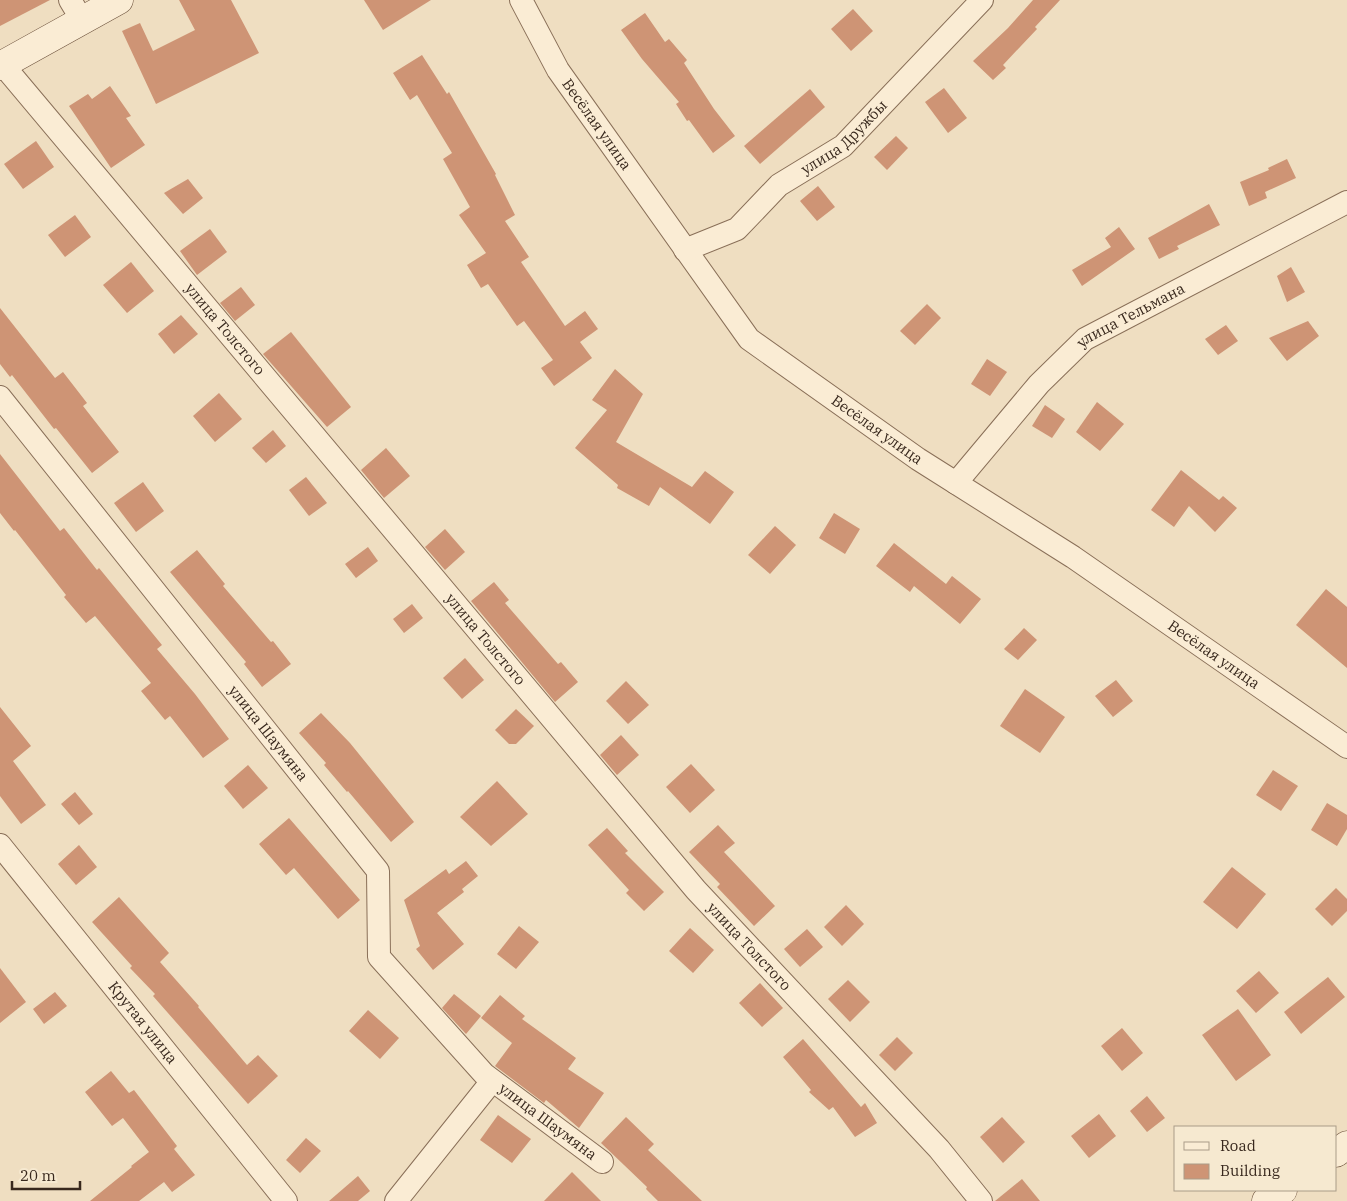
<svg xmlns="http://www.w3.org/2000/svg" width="1347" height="1201" font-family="'IBM Plex Serif',serif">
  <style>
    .building { fill: #ce9475 }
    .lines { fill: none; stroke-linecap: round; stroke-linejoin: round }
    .street-casing { stroke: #896f58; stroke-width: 24 }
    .secondary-casing { stroke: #6b503b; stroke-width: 29 }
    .street { stroke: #faecd4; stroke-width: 22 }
    .secondary { stroke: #faecd4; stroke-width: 28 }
    .labels { text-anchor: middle; stroke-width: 4; stroke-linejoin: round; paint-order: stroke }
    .street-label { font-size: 15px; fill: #38281d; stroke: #f6e9d0 }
  </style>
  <rect width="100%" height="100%" fill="#efdec1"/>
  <g class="building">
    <path d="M0,0H50L0,26Z"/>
    <path d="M179,0H231L259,53L156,104L122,31L140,23L153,51L195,30Z"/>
    <path d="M364,0H431L383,30Z"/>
    <path d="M1033,0H1060L1035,27L1037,29L1003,65L1006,68L993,80L973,61L1008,28Z"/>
    <path d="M853,9L873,31L851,51L831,29Z"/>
    <path d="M645,13L665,42L669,39L687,60L684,63L714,109L735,136L713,153L689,120L687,121L676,104L679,102L642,59L621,30Z"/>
    <path d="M422,55L447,94L449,92L496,174L495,175L515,215L505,221L529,257L521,262L565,326L585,311L598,329L580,342L592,358L554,386L541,368L553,360L524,321L517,326L488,284L481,288L467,265L486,253L459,215L470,207L443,159L452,153L417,95L410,100L393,73Z"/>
    <path d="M110,86L131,116L126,118L145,145L111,168L69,106L88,94L92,99Z"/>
    <path d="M944,88L967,118L948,133L925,102Z"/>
    <path d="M810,89L825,107L760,164L744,146Z"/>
    <path d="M896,136L908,148L887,170L874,157Z"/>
    <path d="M36,141L54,167L23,189L4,164Z"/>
    <path d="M1287,159L1296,178L1265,192L1267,198L1249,206L1240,182L1269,170L1268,168Z"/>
    <path d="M188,179L203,198L183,214L164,193Z"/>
    <path d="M818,186L835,207L817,221L800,201Z"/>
    <path d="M1209,204L1220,225L1177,246L1179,249L1159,259L1148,238Z"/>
    <path d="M75,215L91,237L65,257L48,235Z"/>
    <path d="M1119,227L1135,249L1082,286L1072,270L1111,247L1105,238Z"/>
    <path d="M210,229L227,252L197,275L180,251Z"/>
    <path d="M131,262L154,291L127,313L103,285Z"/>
    <path d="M1291,267L1305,292L1287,302L1277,276Z"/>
    <path d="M241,287L255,305L235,321L220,303Z"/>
    <path d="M927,304L941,318L915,345L900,331Z"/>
    <path d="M0,308L55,378L63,372L87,403L83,406L119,452L92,473L56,428L54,429L12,375L10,377L0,364Z"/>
    <path d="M181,315L198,334L174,354L158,334Z"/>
    <path d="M1308,321L1319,336L1287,361L1269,338Z"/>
    <path d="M1226,325L1238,341L1218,355L1205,339Z"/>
    <path d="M291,332L351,407L327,427L263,354Z"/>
    <path d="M987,359L1007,372L990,396L971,384Z"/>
    <path d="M615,369L643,394L616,442L692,487L705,471L734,492L710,524L660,487L649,506L617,488L618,485L575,448L607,410L592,400Z"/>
    <path d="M219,393L242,419L215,442L193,416Z"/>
    <path d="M1097,402L1124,424L1100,451L1076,432Z"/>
    <path d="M1045,405L1065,419L1052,438L1032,426Z"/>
    <path d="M273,430L286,446L266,463L252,448Z"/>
    <path d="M386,448L410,476L384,498L361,470Z"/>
    <path d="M0,454L60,531L64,528L97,570L99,568L162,645L157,649L195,694L229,739L203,758L170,716L165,720L141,691L151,683L95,616L86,623L64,597L66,595L15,530L14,531L0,513Z"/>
    <path d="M1181,470L1219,500L1223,496L1237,508L1215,532L1189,506L1174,527L1151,510Z"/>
    <path d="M306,477L327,503L309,516L289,490Z"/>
    <path d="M143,482L164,511L136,532L114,503Z"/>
    <path d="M834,513L860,529L845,554L819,538Z"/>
    <path d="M775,526L796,545L770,574L748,555Z"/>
    <path d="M445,529L465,552L445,570L425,547Z"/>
    <path d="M894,543L946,584L952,576L981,599L960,624L914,586L910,592L876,566Z"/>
    <path d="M368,547L378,561L356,578L345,564Z"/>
    <path d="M197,550L225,584L223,586L271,642L273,641L291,664L262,687L244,664L246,662L170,572Z"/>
    <path d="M494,582L509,600L505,603L558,664L561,662L578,682L555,702L471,601Z"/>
    <path d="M1326,589L1347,607V668L1296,625Z"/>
    <path d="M412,604L423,618L404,633L393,619Z"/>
    <path d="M1024,628L1037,640L1018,660L1004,649Z"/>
    <path d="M465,658L484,680L462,699L443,678Z"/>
    <path d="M1116,680L1133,701L1113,717L1095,696Z"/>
    <path d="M626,681L649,705L628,724L606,701Z"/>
    <path d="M1025,689L1065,717L1040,753L1000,726Z"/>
    <path d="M0,707L31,746L13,761L46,805L21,824L0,796Z"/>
    <path d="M516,709L534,726L516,744H509L495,730Z"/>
    <path d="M321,713L350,743L414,822L391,842L348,791L347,792L324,765L326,763L299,733Z"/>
    <path d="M621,735L639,755L617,775L600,755Z"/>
    <path d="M691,764L715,790L690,813L666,787Z"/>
    <path d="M248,765L268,788L243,809L224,786Z"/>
    <path d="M1273,770L1298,786L1281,811L1256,795Z"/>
    <path d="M497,781L528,814L491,846L460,817Z"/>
    <path d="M75,792L93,814L79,825L61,804Z"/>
    <path d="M1327,803L1347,815V829L1337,846L1311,830Z"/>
    <path d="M289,818L360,900L338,919L294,868L286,875L259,844Z"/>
    <path d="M718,825L735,843L724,852L775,906L754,926L717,887L720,884L689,852Z"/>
    <path d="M607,828L628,851L625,853L664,892L644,911L626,893L629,890L588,845Z"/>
    <path d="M79,845L97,867L76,885L58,864Z"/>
    <path d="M466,861L478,876L462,889L464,892L437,913L464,944L433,970L416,949L420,946L404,900L446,869L449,874Z"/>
    <path d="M1232,867L1266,894L1237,929L1203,902Z"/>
    <path d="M1336,888L1347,899V911L1332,926L1315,909Z"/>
    <path d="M119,897L169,953L160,962L199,1006L198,1007L247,1065L258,1055L278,1076L248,1104L153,996L155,994L130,968L132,966L92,922Z"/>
    <path d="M846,905L864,924L842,946L824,927Z"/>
    <path d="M519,926L539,942L516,969L497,954Z"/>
    <path d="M690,928L714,950L693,973L669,951Z"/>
    <path d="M807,929L823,947L800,967L784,949Z"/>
    <path d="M0,968L26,1002L0,1023Z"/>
    <path d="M1259,971L1279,993L1256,1013L1236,991Z"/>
    <path d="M1328,977L1345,997L1301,1034L1284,1012Z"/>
    <path d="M848,980L870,1002L850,1022L828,999Z"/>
    <path d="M760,983L783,1008L762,1027L739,1003Z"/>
    <path d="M55,992L67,1006L44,1024L33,1009Z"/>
    <path d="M454,994L481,1016L466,1034L442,1008Z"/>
    <path d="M500,995L525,1016L522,1019L576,1058L568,1069L604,1093L579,1128L546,1100L544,1103L495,1066L512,1043L481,1018Z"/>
    <path d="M1238,1009L1271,1055L1236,1081L1202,1035Z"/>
    <path d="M368,1010L399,1038L380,1059L349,1031Z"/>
    <path d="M1122,1028L1143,1053L1122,1071L1101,1046Z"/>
    <path d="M897,1037L913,1053L895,1071L879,1055Z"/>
    <path d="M803,1039L861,1107L865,1103L877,1123L855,1137L833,1107L829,1110L809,1092L811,1090L783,1057Z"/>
    <path d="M111,1071L129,1093L134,1090L177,1146L174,1149L195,1175L172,1192L164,1182L139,1201H90L132,1167L131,1166L149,1152L123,1118L112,1126L85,1092Z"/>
    <path d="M1147,1096L1165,1118L1147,1132L1130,1111Z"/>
    <path d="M1099,1114L1116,1136L1089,1158L1071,1136Z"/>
    <path d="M498,1115L531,1139L512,1163L480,1140Z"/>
    <path d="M626,1117L654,1144L648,1150L702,1201H658L646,1189L647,1187L601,1143Z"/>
    <path d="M1002,1117L1025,1142L1003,1163L980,1137Z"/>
    <path d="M306,1138L321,1151L300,1173L286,1160Z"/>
    <path d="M572,1172L601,1201H544Z"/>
    <path d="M358,1176L370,1191L358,1201H329Z"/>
    <path d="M1022,1179L1040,1201H995Z"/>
  </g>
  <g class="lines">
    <defs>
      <g id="street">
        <path d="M70,0L82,20"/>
        <path id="s1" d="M521,0L558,70L749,339L918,459L1073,557L1347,747"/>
        <path id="s2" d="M3,65L696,890L939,1149L981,1201"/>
        <path id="s3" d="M685,250L737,229L779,185L843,146L982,0"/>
        <path id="s4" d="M0,397L378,871L379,957L484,1074L602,1162"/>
        <path id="s5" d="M956,483L1039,384L1085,339L1347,202"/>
        <path id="s6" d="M0,845L286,1201"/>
        <path d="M396,1201L492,1081"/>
      </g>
      <g id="secondary">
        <path d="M0,66L119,0"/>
        <path d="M1336,1153L1347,1145"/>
        <path d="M1266,1201L1283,1190"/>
      </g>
    </defs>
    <use href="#street" class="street-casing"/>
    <use href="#secondary" class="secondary-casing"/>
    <use href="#street" class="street"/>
    <use href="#secondary" class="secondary"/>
  </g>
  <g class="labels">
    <g class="street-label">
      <text dy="5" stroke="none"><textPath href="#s1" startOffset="146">Весёлая улица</textPath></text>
      <text dy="5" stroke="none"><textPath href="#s3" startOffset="198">улица Дружбы</textPath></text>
      <text dy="5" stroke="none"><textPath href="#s5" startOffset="245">улица Тельмана</textPath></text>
      <text dy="5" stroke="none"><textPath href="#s2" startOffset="345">улица Толстого</textPath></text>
      <text dy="5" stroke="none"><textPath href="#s1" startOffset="566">Весёлая улица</textPath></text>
      <text dy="5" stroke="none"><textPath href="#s2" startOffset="750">улица Толстого</textPath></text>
      <text dy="5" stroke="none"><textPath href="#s1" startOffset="971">Весёлая улица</textPath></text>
      <text dy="5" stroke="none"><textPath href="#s4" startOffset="430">улица Шаумяна</textPath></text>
      <text dy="5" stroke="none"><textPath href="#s2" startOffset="1155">улица Толстого</textPath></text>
      <text dy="5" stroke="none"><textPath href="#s6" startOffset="228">Крутая улица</textPath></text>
      <text dy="5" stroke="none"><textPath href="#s4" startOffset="929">улица Шаумяна</textPath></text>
    </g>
  </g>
  <rect x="1174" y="1126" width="162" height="65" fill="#f6e9d0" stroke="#aa9c88"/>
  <rect x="1184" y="1142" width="25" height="8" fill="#faecd4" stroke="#aa9c88"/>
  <text x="1220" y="1151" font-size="15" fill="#38281d">Road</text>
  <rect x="1184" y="1164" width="25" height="15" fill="#ce9475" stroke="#aa9c88"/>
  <text x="1220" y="1176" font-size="15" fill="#38281d">Building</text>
  <path d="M12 1181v8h68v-8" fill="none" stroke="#38281d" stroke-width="2.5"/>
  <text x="20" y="1181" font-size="15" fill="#38281d" stroke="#f6e9d0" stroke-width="4" paint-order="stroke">20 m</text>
</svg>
